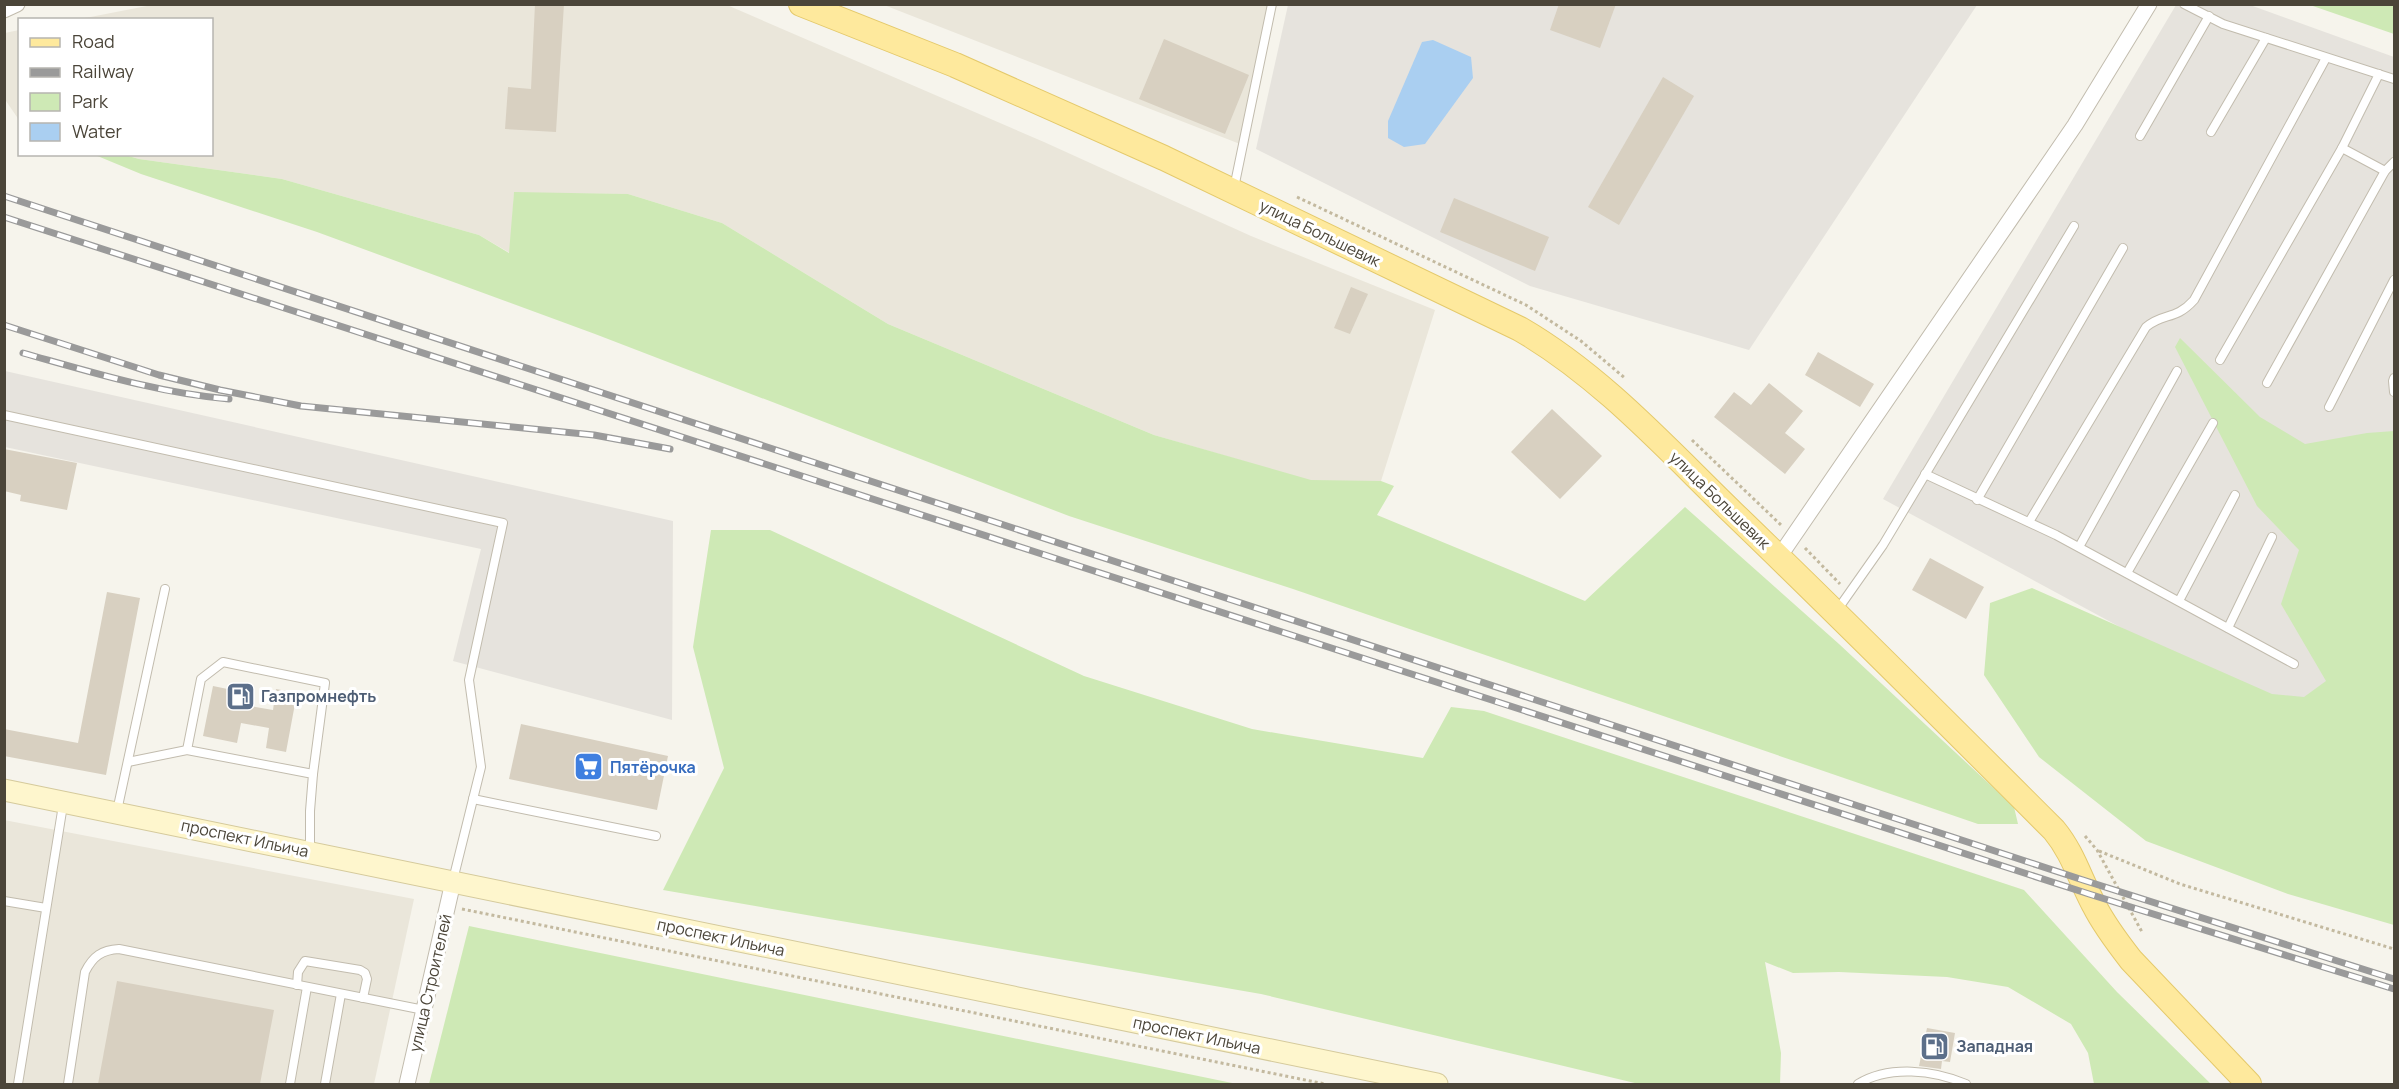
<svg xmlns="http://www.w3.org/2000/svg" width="2399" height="1089" font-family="Manrope,sans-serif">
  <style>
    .residential { fill: #eae6da }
    .industrial { fill: #e6e3dd }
    .green { fill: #cee9b5 }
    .water { fill: #aacff1 }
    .building { fill: #d8d0c1 }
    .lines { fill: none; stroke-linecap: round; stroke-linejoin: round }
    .lane-casing { stroke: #c2bcae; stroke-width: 10 }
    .street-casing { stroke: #c2bcae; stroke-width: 17 }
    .secondary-casing { stroke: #d5ca9c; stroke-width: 23 }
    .primary-casing { stroke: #e4c96b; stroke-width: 26 }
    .path { stroke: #c3b99f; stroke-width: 3; stroke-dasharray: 3 3; stroke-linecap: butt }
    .lane { stroke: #fff; stroke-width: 8 }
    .street { stroke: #fff; stroke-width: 15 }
    .secondary { stroke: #fef6cd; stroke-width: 21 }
    .primary { stroke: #fee99d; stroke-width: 24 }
    .rail-casing { stroke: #9a9a9a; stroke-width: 7 }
    .rail { stroke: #fff; stroke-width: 4.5; stroke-dasharray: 14; stroke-linecap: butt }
    .labels { text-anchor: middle; stroke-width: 6; stroke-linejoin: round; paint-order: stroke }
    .street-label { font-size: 16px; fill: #4b4539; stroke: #fff }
    .service-label { font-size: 16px; font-weight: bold; fill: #4e5e75; stroke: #fff; text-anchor: start }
    .shop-label { font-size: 16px; font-weight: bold; fill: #366cbe; stroke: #fff; text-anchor: start }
  </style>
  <rect width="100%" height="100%" fill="#f6f4ec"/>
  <g class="residential">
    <path d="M157,4L727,5L1044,142L1251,236L1435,310L1381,481H1311L1154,435L888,324L722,223L628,194L514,193L510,253L479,235L282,179L139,159L125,155L212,154V20H75Z"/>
    <path d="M884,5H1268L1240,144Z"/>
    <path d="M19,30H20L19,120L4,98L5,33Z"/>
    <path d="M4,820L414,899L374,1084H5Z"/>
  </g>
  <g class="industrial">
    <path d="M1288,5H1977L1749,350L1530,286L1256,149Z"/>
    <path d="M2176,5H2250L2394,57V695L2357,755L1883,499Z"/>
    <path d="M5,371L673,521L672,720L453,661L481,549L5,447Z"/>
  </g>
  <g class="green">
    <path d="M2310,5H2394V34Z"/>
    <path d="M95,155H125L139,159L282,179L479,235L509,253L514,192L628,194L722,223L888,324L1154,435L1311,480L1381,481L1394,486L1377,515L1585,601L1685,507L1839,644L2014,807L2018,824H1978L1293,589L1069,516L595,334L317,232L141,174Z"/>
    <path d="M2180,338L2260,417L2305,444L2367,433L2394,431V925L2288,894L2146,841L2039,757L1984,675L1990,603L2032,588L2272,694L2304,697L2326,681L2281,604L2299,550L2257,506L2175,347Z"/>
    <path d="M711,530H770L1084,676L1252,729L1423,758L1451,707L1484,711L2024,890L2117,992L2211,1084H2094L2088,1053L2071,1024L2008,987L1947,977L1839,972L1793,973L1765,962L1781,1053L1780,1084H1639L1261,994L663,890L724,768L693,647Z"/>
    <path d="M469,926L1237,1084H429Z"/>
  </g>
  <path class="water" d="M1433,40L1471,57L1473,78L1425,144L1404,147L1388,138V121L1422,42Z"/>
  <g class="building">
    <path d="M535,4H564L556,132L505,129L508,87L531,89Z"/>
    <path d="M1559,4H1616L1600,48L1550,30Z"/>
    <path d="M1164,39L1249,75L1225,134L1139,99Z"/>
    <path d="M1663,77L1694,96L1619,225L1588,207Z"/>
    <path d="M1454,198L1549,237L1535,271L1440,232Z"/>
    <path d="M1351,287L1368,294L1350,334L1334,328Z"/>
    <path d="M1818,352L1874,384L1860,407L1805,375Z"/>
    <path d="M1769,383L1803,411L1785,433L1805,449L1785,474L1714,417L1734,392L1751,405Z"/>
    <path d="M1552,409L1602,456L1560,499L1511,452Z"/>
    <path d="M4,449L77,463L67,510L20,501L21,495L4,491Z"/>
    <path d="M1930,558L1984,587L1966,619L1912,590Z"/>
    <path d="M107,592L140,598L106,775L4,756V729L78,743Z"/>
    <path d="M213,686L247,693L244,705L273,710L276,689L297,693L286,752L266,748L269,728L241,723L237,743L203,736Z"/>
    <path d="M521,724L668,756L657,810L509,779Z"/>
    <path d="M117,981L274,1010L260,1084H98Z"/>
    <path d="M1927,1028L1955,1033L1950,1062L1942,1061L1941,1069L1919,1066Z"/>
  </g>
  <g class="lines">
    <defs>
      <g id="lane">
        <path d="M2184,4L2223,24L2394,79"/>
        <path d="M2211,132L2266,38"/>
        <path d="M2140,136L2209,16"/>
        <path d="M2342,148L2385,171"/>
        <path d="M1234,188L1272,4"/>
        <path d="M2220,360L2342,148L2379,74"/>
        <path d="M2394,378L2393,381L2394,392"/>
        <path d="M2267,383L2385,171L2394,162"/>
        <path d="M2329,407L2394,280"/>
        <path d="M4,415L503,523L469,680L481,767L453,880"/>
        <path d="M1925,474L2056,535L2294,664"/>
        <path d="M1977,500L2123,248"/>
        <path d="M2029,522L2146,327C2164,312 2175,321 2194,300L2326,58"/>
        <path d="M2079,547L2177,371"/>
        <path d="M2127,573L2213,423"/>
        <path d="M2179,601L2235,495"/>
        <path d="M1838,609L1883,545L2074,226"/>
        <path d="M2228,628L2272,537"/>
        <path d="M187,750L201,679L223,662L325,683L313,774"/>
        <path d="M128,762L187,750L313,774L310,811V850"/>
        <path d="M473,799L656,836"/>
        <path d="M117,811L165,589"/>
        <path d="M4,901L46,908"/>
        <path d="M297,985L298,972L305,961L360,970L365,973L367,979L363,998"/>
        <path d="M18,1084L63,805"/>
        <path d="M68,1084L85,972C93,956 102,950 119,949L424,1010"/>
        <path d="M290,1084L307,987"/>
        <path d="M325,1084L341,994"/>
        <path d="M1858,1084C1889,1065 1934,1070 1966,1084"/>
      </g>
      <g id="street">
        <path d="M4,10L17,4"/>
        <path d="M1779,557L2075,125L2149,4"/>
        <path d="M407,1084L453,882"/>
      </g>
      <path id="secondary" d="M4,790L1437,1084"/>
      <path id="primary" d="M801,4L955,65L1164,158L1520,329C1601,376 1665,447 1732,512C1841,617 1947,723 2054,830C2073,853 2080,879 2094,905C2104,925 2117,942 2131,960L2249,1084"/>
    </defs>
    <use href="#lane" class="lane-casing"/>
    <use href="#street" class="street-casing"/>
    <use href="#secondary" class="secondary-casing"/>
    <use href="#primary" class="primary-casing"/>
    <g class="path">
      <path d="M1297,197L1526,305L1581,341L1626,379"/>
      <path d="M1692,440L1781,525"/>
      <path d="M1805,548L1840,584"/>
      <path d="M2085,836L2097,850L2142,932"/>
      <path d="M2099,851L2180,884L2394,949"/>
      <path d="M462,909L1325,1084"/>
    </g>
    <use href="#lane" class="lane"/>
    <use href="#street" class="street"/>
    <use href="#secondary" class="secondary"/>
    <use href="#primary" class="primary"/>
    <defs>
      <g id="rail">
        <path d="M4,196L2083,880L2394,979"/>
        <path d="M4,217L2089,894L2394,989"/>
        <path d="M4,325L159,375L220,390L301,406L594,435L670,449"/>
        <path d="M23,353C91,372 158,393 229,399"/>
      </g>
    </defs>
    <use href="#rail" class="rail-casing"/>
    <use href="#rail" class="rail"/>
  </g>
  <defs>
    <symbol id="fuel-square" viewBox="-11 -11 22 22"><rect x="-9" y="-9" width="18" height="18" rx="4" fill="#5c6f8a" stroke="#fff"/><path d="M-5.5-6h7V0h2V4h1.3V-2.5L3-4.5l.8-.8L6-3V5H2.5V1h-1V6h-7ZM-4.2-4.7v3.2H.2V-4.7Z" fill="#fff"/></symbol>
    <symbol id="supermarket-square" viewBox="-11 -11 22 22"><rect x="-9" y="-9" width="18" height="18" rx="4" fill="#3f7fe0" stroke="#fff"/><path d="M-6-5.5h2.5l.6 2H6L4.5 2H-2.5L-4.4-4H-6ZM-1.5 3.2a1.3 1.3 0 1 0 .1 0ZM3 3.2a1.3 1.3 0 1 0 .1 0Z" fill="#fff"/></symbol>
  </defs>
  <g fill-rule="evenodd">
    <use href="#fuel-square" x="224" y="680" width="33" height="33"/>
    <use href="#supermarket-square" x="572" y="750" width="33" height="33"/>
    <use href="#fuel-square" x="1918" y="1030" width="33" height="33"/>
  </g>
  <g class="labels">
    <g class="street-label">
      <text transform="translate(1320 233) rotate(26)" y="6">улица Большевик</text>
      <text transform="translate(1720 500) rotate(44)" y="6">улица Большевик</text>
      <text transform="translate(245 838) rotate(12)" y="6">проспект Ильича</text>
      <text transform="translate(721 937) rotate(12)" y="6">проспект Ильича</text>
      <text transform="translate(430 983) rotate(-77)" y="6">улица Строителей</text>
      <text transform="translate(1197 1035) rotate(12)" y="6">проспект Ильича</text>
    </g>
    <g class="service-label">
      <text x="261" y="702">Газпромнефть</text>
      <text x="1956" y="1052">Западная</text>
    </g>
    <g class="shop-label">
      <text x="610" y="773">Пятёрочка</text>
    </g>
  </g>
  <rect width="2399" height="1089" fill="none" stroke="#4b4539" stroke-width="12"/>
  <rect x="18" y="18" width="195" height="138" fill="#ffffff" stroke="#b7b5b0" stroke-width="1.5"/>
  <rect x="30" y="38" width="30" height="9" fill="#fee99d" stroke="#b7b5b0" stroke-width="1.5"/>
  <text x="72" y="48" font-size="18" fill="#4b4539">Road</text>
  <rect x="30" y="68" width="30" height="9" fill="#9a9a9a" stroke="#b7b5b0" stroke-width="1.5"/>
  <text x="72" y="78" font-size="18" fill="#4b4539">Railway</text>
  <rect x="30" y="93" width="30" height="18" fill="#cee9b5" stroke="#b7b5b0" stroke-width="1.5"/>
  <text x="72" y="108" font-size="18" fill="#4b4539">Park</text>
  <rect x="30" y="123" width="30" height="18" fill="#aacff1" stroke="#b7b5b0" stroke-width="1.5"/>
  <text x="72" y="138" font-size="18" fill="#4b4539">Water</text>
</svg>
